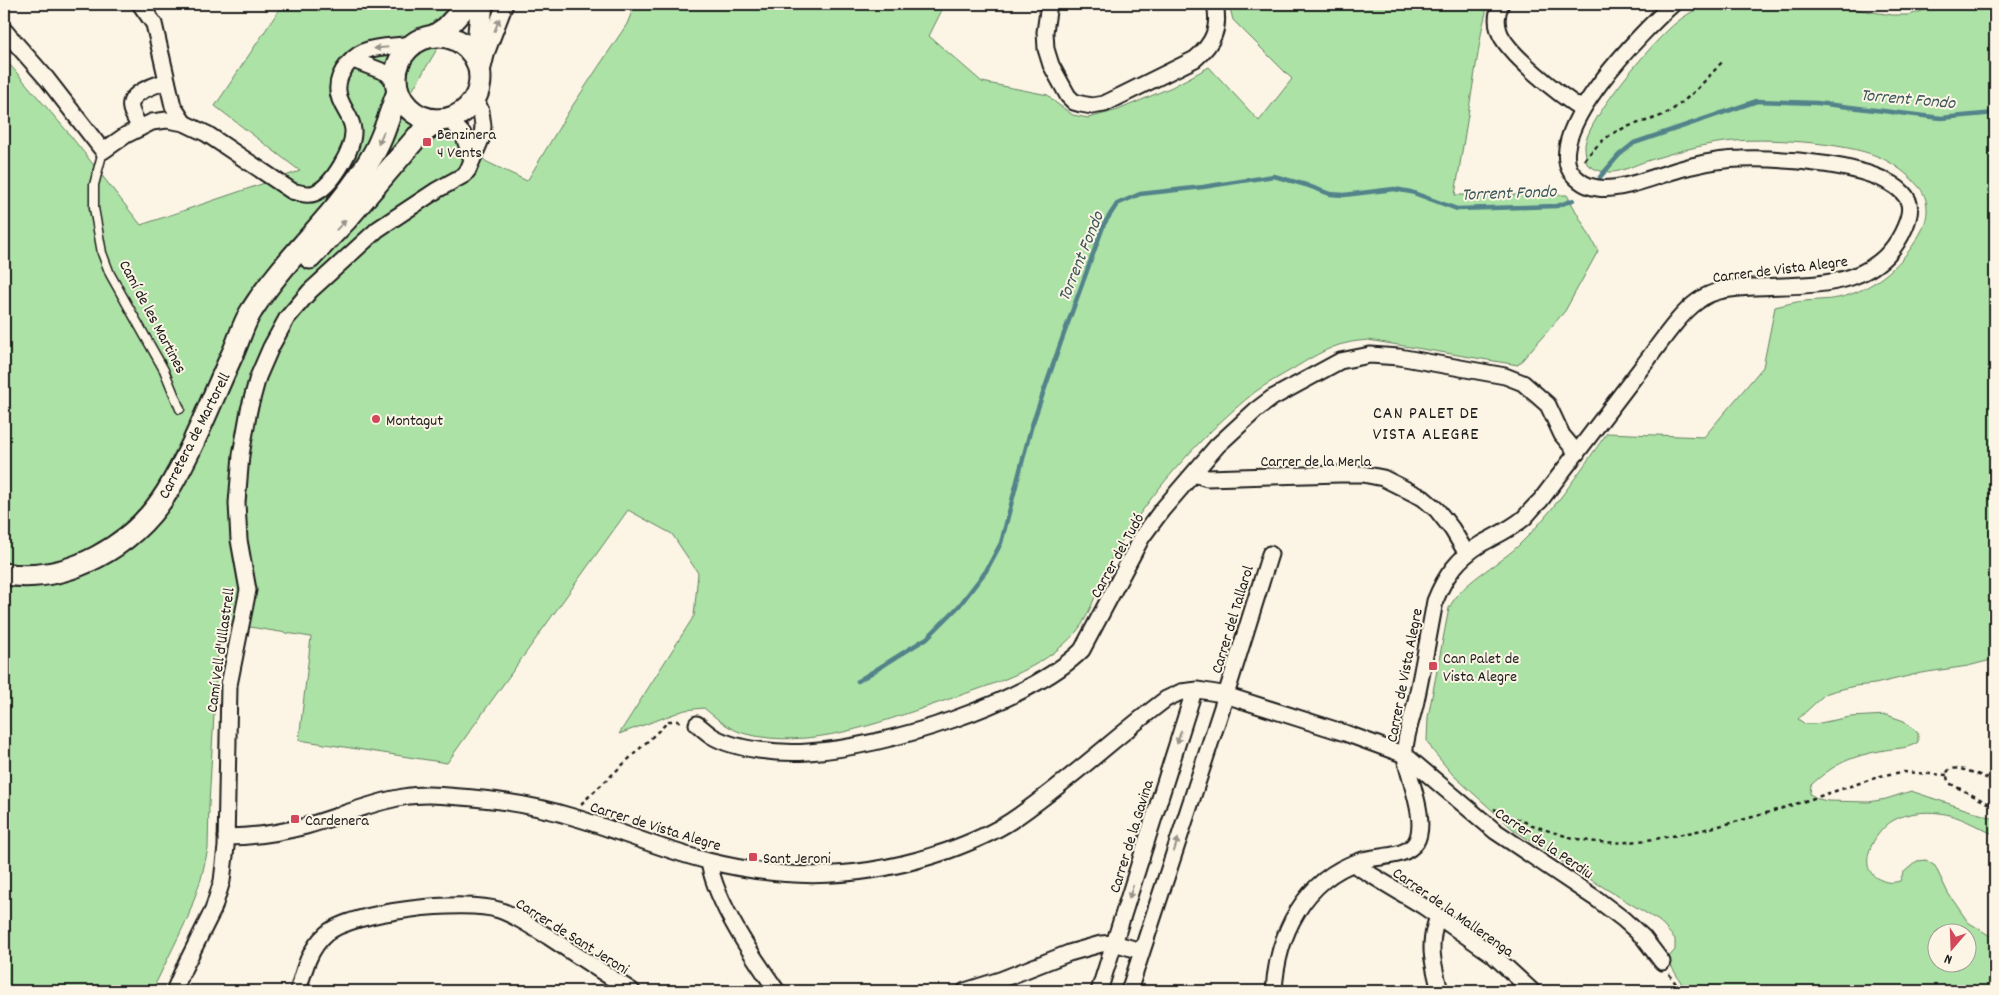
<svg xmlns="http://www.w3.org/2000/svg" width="1999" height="995" font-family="Dekko,sans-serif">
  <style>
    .green { fill: #ace2a6; stroke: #647f61; fill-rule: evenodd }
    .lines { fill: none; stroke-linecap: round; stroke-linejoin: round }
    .stream { stroke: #53838a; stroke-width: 4.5 }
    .lane-casing { stroke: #1c1c1c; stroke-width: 11 }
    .street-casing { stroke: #1c1c1c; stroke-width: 19 }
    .secondary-casing { stroke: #1c1c1c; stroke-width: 25 }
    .path { stroke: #1c1c1c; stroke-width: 2.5; stroke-dasharray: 4 4; stroke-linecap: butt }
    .lane { stroke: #fcf5e5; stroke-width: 8 }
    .street { stroke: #fcf5e5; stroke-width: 15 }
    .secondary { stroke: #fcf5e5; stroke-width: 21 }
    .oneway { fill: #97938b }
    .poi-dot { fill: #d1495b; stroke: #fcf5e5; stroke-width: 2 }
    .labels { text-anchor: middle; stroke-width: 4; stroke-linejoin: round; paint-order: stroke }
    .poi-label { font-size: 16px; fill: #1c1c1c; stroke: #fcf5e5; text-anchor: start }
    .street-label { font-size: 16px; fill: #1c1c1c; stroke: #fcf5e5 }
    .water-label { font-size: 18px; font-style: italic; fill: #3c585c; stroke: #fcf5e5 }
    .neighbourhood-label { font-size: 18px; letter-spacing: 1px; fill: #1c1c1c; stroke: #fcf5e5 }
  </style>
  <rect width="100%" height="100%" fill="#fcf5e5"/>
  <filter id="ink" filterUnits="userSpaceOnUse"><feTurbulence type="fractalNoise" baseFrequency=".02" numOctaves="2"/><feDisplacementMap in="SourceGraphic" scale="10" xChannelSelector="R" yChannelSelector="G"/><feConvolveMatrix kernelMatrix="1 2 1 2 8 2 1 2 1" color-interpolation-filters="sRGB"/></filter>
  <g filter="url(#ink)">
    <g class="green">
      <path d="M283,4H464L406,101L487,162L527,181L569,111L627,24L635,4H945L929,36L982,82L1048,95L1056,103L1073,115L1088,118L1118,110L1172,87L1209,67L1259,121L1292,79L1233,20L1229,4H1488L1482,29L1455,195H1567L1598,251L1565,311L1518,365L1368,340C1361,341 1354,341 1347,343C1329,346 1306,361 1291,370C1279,377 1266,384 1255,392C1199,437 1147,496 1111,559C1100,579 1091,615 1077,631C1042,672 986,686 938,703C878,723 810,750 746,734C730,730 717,719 704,708L685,710L619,734L694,616L698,573L672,534L628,510L447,763L299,740L311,637L225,623L217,659L209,805L208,849L201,879L188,917L152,991H4V58L66,130L141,225L300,171L215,106Z"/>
      <path d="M1698,4H1822L1892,15H1909L1922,11L1934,4H1995V659L1968,666L1921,673L1875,684L1855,686L1834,691L1825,694L1798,719L1805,724H1815L1850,717L1887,715L1904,721L1918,733V742C1908,749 1897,748 1885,750C1852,756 1835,763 1811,785L1810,794L1818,799L1828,801L1869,802L1886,799L1911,791L1995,819V835C1977,827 1959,815 1939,813C1925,811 1906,813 1894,820C1875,830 1853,869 1881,880C1888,883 1892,883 1900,881L1903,873L1917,861L1926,860L1935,866L1948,893L1968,922L1995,939V991H1686L1667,959L1675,950V939L1659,921L1570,867L1514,830L1453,775L1433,751L1427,741L1428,717L1449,608C1463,581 1495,567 1517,547C1552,514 1579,472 1607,433L1704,437L1763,367L1775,307C1784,305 1794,302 1804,301C1815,300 1827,300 1838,298C1875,290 1907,261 1923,228C1929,215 1929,197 1918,186C1908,174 1893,163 1879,157C1846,142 1761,137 1725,142C1699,145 1672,153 1647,161C1636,164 1623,172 1611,172C1601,172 1595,170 1587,164C1586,158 1585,151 1585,145C1588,118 1655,39 1677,22C1684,16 1692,12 1700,7ZM1936,932H1966V962H1936Z"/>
    </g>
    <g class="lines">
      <g class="stream">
        <path d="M1600,177L1619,155L1634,143L1757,101L1817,103L1941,118L1995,113"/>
        <path d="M858,681L927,638L959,606L986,571L1001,543L1031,428L1061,342L1104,224L1117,204L1140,194L1203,187L1274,176L1306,185L1330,194L1344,195L1394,189L1411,192L1457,209L1557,206L1573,200"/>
      </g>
      <defs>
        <path id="lane" d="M103,151L94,185V208L102,253L110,274L164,370L180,409"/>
        <g id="street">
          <path d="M140,4L154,24L173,106L184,123"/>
          <path d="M1049,4L1045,32L1046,49L1051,65L1068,96L1074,102L1081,104L1092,106L1104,104L1195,59C1214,43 1220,28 1215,4"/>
          <path d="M1501,4C1497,12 1496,22 1499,31C1506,53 1561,96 1582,109"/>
          <path d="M4,30L47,79L103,151L126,135L152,122L167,120L184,123L207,134L292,191C300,193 307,196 315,193C332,186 354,149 353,130C352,115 339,106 338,91C336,73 354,53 371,49C384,46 399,46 413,44"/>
          <path d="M353,60L387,73L395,82"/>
          <path d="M480,80L487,51L505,4"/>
          <path d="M449,119L463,134L472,160"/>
          <path d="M140,128C137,122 133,116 131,109C127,93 155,85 167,81"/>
          <path d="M1194,474L1207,478L1340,474H1363L1383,478L1423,498L1437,510L1452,529L1467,554"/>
          <path d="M697,724C702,728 706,732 712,736C735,750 781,754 808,752C883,748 1029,703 1082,650L1142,537L1162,510L1217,446L1256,410L1272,398L1340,361L1370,355L1399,357L1505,376L1523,383L1548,405L1562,435L1577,453"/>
          <path d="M226,837C253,837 279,833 306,826C338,817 369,803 403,797C425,793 451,796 473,798C507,801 541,807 573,817C618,830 662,850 708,861C792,882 865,879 947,851C969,843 991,834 1011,821C1066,784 1114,738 1166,699L1181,692L1198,690L1222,694L1345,733L1405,755L1495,831L1598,900L1623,919L1643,937L1662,962"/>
          <path d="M709,862C716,903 753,957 777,991"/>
          <path d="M1353,864L1423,906L1492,954L1532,991"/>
          <path d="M1438,917C1427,945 1433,963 1440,991"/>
          <path d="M174,991L184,968L213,910L222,881L226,847L229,685L248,590L239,540L237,503L241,455L249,410L258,377L271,347L287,318L310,291L378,229L437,190L464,175L468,170L482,137L483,126L481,111L475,98"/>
          <path d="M298,991C304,970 309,949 326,934C351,911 466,899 499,910C517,916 533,928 549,937C576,955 604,973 632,991"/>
          <path d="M965,991L1000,980L1069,953L1101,944L1114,943L1141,951"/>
          <path d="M1099,991L1194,691"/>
          <path d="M1129,991L1226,695L1270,554"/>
          <path d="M1274,991C1277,935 1304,879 1360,861C1377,855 1405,859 1416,842C1428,821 1409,779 1405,757C1403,742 1413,716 1416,701C1423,668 1429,634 1435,601C1445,576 1458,558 1481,544C1495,536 1511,529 1524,518C1529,513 1534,506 1540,501C1574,457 1608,412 1642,367C1657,348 1678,315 1698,301C1713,289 1736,288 1755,287C1812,284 1878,291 1905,227C1910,215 1913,203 1903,193C1875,163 1780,158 1741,159C1725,159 1708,162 1692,166C1667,171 1623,192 1598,188C1587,187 1578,181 1571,172C1544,130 1644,30 1673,4"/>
        </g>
        <g id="secondary">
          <circle cx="438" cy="78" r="42"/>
          <path d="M434,36L446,28L468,4"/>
          <path d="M476,60L482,4"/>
          <path d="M310,258L347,219L417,137L439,120"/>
          <path d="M4,574C68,584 133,546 167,492C193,449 211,401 232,355C239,341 243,323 252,310C286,256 338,214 371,158C384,138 389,114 398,92"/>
        </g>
      </defs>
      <use href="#lane" class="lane-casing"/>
      <use href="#street" class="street-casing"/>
      <use href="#secondary" class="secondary-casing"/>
      <g class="path">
        <path d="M1584,160C1595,148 1606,135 1622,129C1637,122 1653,121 1669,112C1690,98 1705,81 1722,62"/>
        <path d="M1995,782C1986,778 1936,753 1949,783L1995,807"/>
        <path d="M581,804L669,721H684"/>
        <path d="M1494,809C1523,822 1567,840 1598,842C1625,844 1651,840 1677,835C1748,822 1816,797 1884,775L1902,772L1947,775"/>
        <path d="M1669,974L1681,991"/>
      </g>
      <use href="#lane" class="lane"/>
      <use href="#street" class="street"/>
      <use href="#secondary" class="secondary"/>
    </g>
    <defs><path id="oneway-solid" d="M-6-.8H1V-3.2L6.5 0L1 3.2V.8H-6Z" transform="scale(1.25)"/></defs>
    <g class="oneway">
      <use href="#oneway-solid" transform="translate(497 25) rotate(-68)"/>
      <use href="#oneway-solid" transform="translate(381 48) rotate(175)"/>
      <use href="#oneway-solid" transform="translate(381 138) rotate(113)"/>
      <use href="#oneway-solid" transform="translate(341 225) rotate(-46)"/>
      <use href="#oneway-solid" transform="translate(1179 737) rotate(108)"/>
      <use href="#oneway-solid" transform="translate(1176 845) rotate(-72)"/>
      <use href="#oneway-solid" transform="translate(1131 892) rotate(107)"/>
    </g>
  </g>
  <g class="poi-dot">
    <rect x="422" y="137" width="10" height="10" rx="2.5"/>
    <circle cx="376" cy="419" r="5"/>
    <rect x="1428" y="661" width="10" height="10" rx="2.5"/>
    <rect x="290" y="814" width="10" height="10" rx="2.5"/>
    <rect x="748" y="852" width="10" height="10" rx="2.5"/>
  </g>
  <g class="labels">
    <g class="poi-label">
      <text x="437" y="139">Benzinera<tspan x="437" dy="18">4 Vents</tspan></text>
      <text x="386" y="425">Montagut</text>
      <text x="1443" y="663">Can Palet de<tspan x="1443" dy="18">Vista Alegre</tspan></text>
      <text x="305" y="825">Cardenera</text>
      <text x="763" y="863">Sant Jeroni</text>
    </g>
    <g class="street-label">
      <text transform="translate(1780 268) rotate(-7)" y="6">Carrer de Vista Alegre</text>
      <text transform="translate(154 316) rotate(62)" y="6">Camí de les Martines</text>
      <text transform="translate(193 435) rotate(-63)" y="6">Carretera de Martorell</text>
      <text x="1316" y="466">Carrer de la Merla</text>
      <text transform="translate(1116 555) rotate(-61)" y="6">Carrer del Tudó</text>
      <text transform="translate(1231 619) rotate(-73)" y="6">Carrer del Tallarol</text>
      <text transform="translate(219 650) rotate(-82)" y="6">Camí Vell d'Ullastrell</text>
      <text transform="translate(1403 675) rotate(-79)" y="6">Carrer de Vista Alegre</text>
      <text transform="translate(656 825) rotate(17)" y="6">Carrer de Vista Alegre</text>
      <text transform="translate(1130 836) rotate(-73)" y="6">Carrer de la Gavina</text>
      <text transform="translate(1545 842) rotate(34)" y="6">Carrer de la Perdiu</text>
      <text transform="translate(1454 911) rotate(35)" y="6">Carrer de la Mallerenga</text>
      <text transform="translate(573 935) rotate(32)" y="6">Carrer de Sant Jeroni</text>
    </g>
    <g class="water-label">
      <text transform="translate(1908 98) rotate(5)" y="6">Torrent Fondo</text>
      <text transform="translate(1509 192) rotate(-2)" y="6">Torrent Fondo</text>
      <text transform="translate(1080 256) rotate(-68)" y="6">Torrent Fondo</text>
    </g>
    <g class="neighbourhood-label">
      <text x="1426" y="418">CAN PALET DE<tspan x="1426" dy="21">VISTA ALEGRE</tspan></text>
    </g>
  </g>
  <rect width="1999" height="995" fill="none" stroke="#fcf5e5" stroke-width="20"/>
  <rect x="10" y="10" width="1979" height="975" fill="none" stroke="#1c1c1c" stroke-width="2" filter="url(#ink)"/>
  <g transform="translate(1952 948) rotate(199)"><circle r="24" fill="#fcf5e5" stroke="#a29e95"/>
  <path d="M0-4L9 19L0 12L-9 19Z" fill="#d1495b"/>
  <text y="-8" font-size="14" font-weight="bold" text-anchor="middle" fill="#1c1c1c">N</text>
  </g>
</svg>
